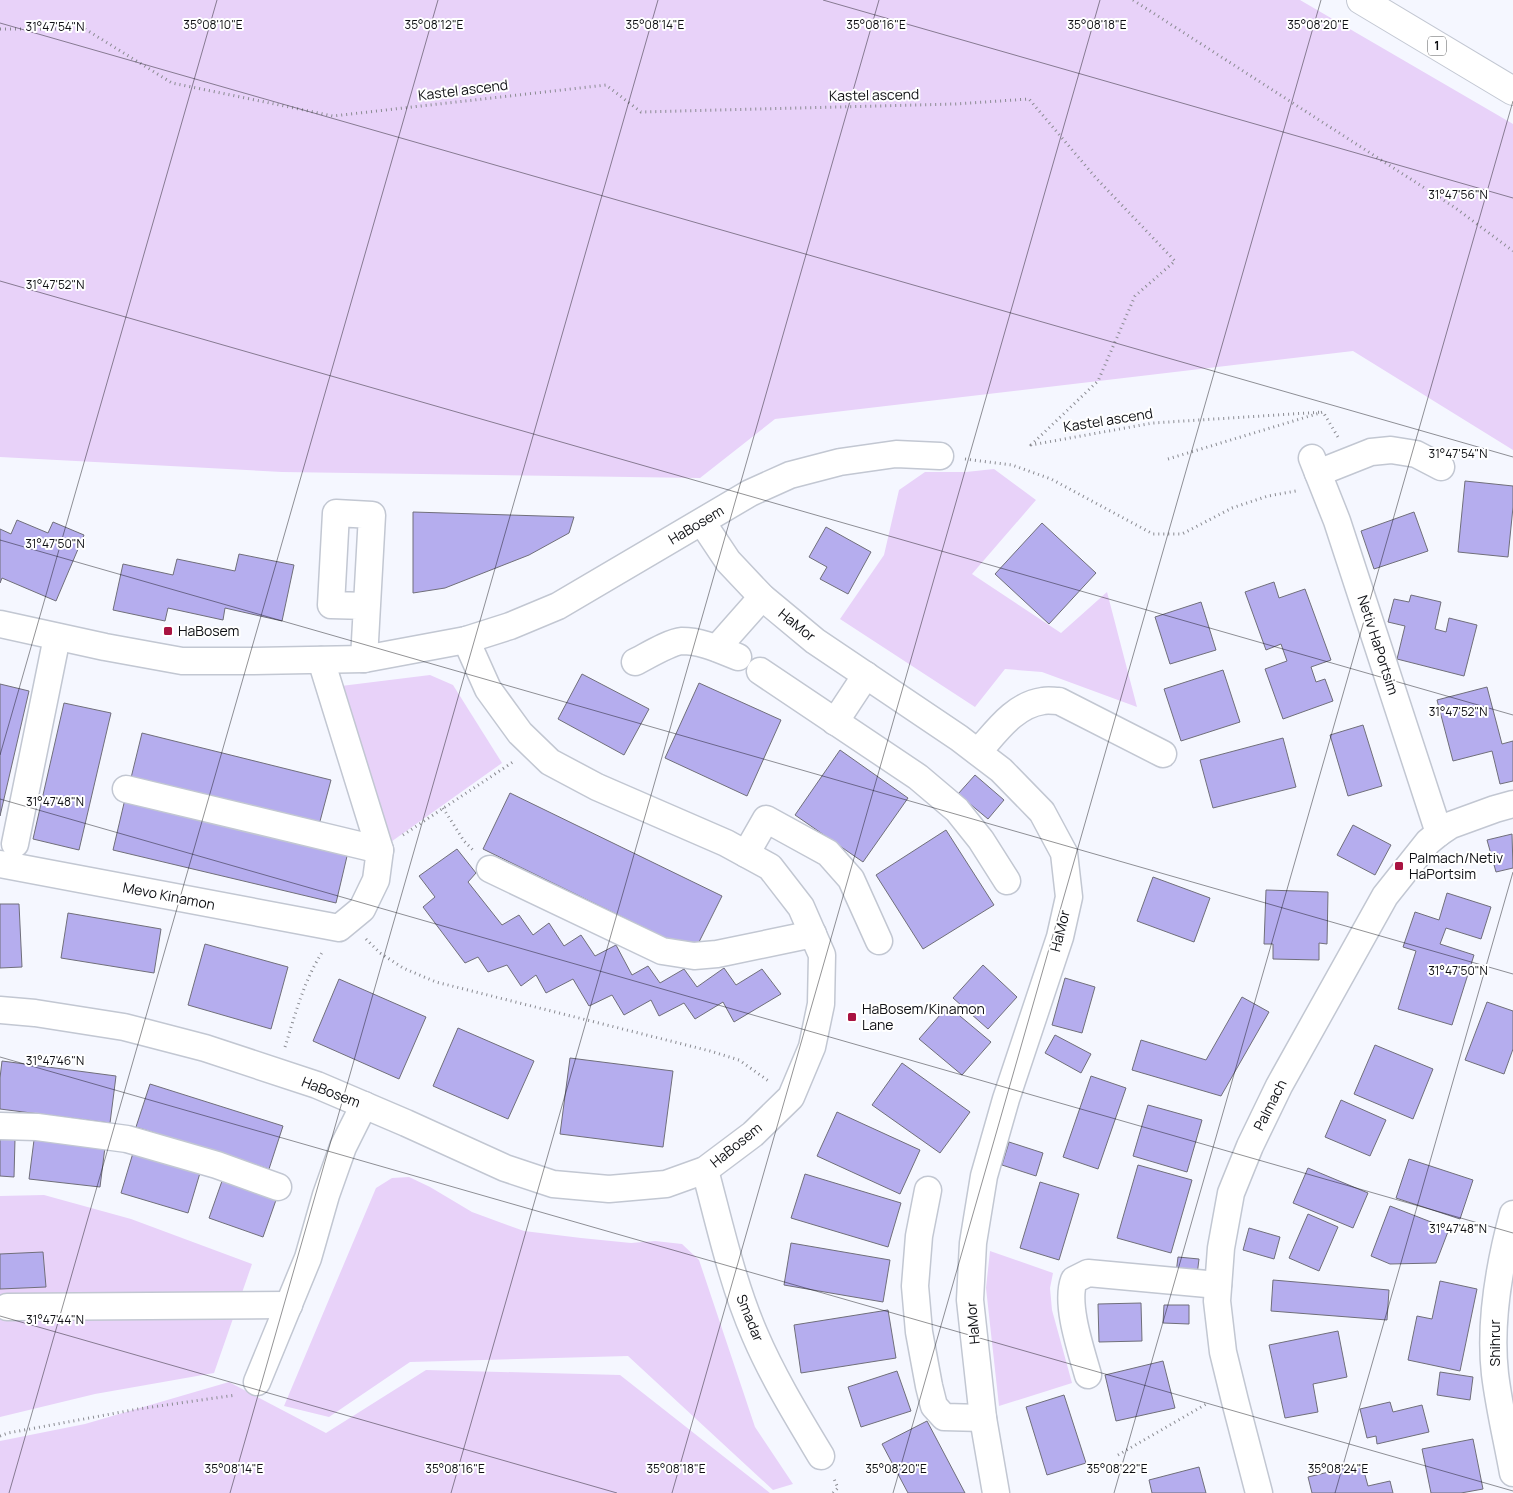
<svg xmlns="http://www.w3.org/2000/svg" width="1513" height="1493" font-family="Manrope,sans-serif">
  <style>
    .green { fill: #e8d2f9 }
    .building { fill: #b5adee; stroke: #706f7a }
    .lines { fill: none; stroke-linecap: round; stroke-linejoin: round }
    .minor-casing { stroke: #c2c7d2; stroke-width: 29 }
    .highway-casing { stroke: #c2c7d2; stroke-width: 30 }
    .path { stroke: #8a8b91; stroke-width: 3; stroke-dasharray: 1 4; stroke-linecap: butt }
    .minor { stroke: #fff; stroke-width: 26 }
    .highway { stroke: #fff; stroke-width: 28 }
    .ticks { fill: none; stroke: #0f1014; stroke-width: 1; stroke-opacity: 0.45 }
    .poi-dot { fill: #a91341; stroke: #fff; stroke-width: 2 }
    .labels { text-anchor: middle; stroke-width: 4; stroke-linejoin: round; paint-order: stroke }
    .shield { fill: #fff; stroke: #57585a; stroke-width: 1 }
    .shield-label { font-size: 12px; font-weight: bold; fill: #0f1014 }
    .street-label { font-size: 14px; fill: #0f1014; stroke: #fff }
    .poi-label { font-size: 14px; fill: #0f1014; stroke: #fff; text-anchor: start }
    .ticks-label { font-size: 12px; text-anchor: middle; fill: #0f1014; stroke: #fff; stroke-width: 4; stroke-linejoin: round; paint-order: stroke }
  </style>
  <rect width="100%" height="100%" fill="#f5f7ff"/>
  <g class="green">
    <path d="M0,0H1300L1513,124V450L1353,351L775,419L700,478L282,472L0,457Z"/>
    <path d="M994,469L1036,500L972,574L1061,633L1107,592L1137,707L1042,672L1005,669L975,707L840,619L884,555L899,490L925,472H966Z"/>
    <path d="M430,675L453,685L502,763L388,844L333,687Z"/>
    <path d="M409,1177L430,1187L472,1212L524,1231L581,1238L631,1243L655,1241L682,1244L699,1260L755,1427L793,1484L773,1490L628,1356L410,1362L329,1417L284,1406L376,1188L392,1178Z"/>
    <path d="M44,1195L131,1219L252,1264L214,1373L95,1394L0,1417V1196Z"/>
    <path d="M990,1251L1053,1273L1050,1288L1052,1310L1072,1383L999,1406L986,1288Z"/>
    <path d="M426,1370L620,1375L770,1493H0V1441L85,1424L229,1382L326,1433Z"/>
  </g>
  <g class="building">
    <path d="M1465,481L1513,486V507L1508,557L1458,552Z"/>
    <path d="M413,512L574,517L569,533L529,555L445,588L413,593Z"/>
    <path d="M1414,512L1428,551L1374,569L1361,531Z"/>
    <path d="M17,520L48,533L53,522L84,535L56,601L2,578L0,583V529L11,534Z"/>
    <path d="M1042,523L1096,573L1049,624L995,574Z"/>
    <path d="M826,527L871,552L848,594L820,579L827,567L809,557Z"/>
    <path d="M239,554L294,565L282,621L225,608L223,620L168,608L165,621L113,610L123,564L173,575L177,559L235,571Z"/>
    <path d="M1274,582L1279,598L1305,589L1331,660L1311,667L1316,682L1325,679L1333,701L1283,719L1265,669L1287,661L1281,644L1266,650L1245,592Z"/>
    <path d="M1411,595L1441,602L1435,629L1446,632L1449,618L1477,625L1464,676L1397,659L1405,626L1388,622L1394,599L1409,602Z"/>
    <path d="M1201,602L1216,650L1170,664L1155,617Z"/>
    <path d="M1223,670L1240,722L1181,741L1164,689Z"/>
    <path d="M582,674L649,709L624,755L558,719Z"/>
    <path d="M699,683L781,720L747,796L665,758Z"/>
    <path d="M0,684L29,691L0,816Z"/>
    <path d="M1487,687L1502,744L1513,741V781L1500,784L1492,751L1453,761L1437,700Z"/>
    <path d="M64,703L111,713L79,850L33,839Z"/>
    <path d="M1363,725L1382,786L1348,796L1330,735Z"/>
    <path d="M142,733L331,780L319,825L131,778Z"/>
    <path d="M1283,738L1296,787L1213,808L1200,760Z"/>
    <path d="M840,750L908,798L863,862L795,815Z"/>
    <path d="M975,775L1004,800L988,819L958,794Z"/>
    <path d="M510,793L722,896L694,952L483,849Z"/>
    <path d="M125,799L348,852L336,903L113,850Z"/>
    <path d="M1353,825L1391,845L1375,875L1337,855Z"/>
    <path d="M946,830L994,905L923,949L876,875Z"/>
    <path d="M1512,834L1513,868L1496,872L1487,840Z"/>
    <path d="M457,849L476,873L468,882L502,925L519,915L533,935L549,923L564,946L581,935L595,956L616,945L632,975L648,966L660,983L684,969L697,987L724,968L736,985L762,969L781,994L734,1022L723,1002L695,1019L684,1003L659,1016L651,1000L624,1015L612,995L589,1006L573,979L546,993L536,975L521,986L507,965L488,972L478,957L465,963L423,907L435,897L419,876Z"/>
    <path d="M1153,877L1210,898L1194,942L1137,921Z"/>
    <path d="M1266,890L1328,892L1327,944L1319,943V960L1273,959V944H1264Z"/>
    <path d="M1447,893L1491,907L1481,939L1446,928L1440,944L1474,955L1452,1025L1398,1009L1416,951L1403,947L1415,912L1439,920Z"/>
    <path d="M0,904H19L22,967L0,968Z"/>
    <path d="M68,913L161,929L154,973L61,958Z"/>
    <path d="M205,944L288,967L271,1029L188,1005Z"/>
    <path d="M983,965L1017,997L988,1029L953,998Z"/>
    <path d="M1065,978L1095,987L1082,1033L1052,1025Z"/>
    <path d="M339,979L426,1017L399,1079L313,1041Z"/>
    <path d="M1242,997L1269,1012L1221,1096L1132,1070L1141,1040L1206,1060Z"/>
    <path d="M1487,1002L1513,1011V1049L1504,1074L1465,1060Z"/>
    <path d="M948,1006L991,1042L962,1075L919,1039Z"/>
    <path d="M458,1028L534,1061L508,1119L433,1086Z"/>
    <path d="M1055,1035L1091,1054L1081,1073L1045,1053Z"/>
    <path d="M1375,1045L1433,1069L1413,1119L1354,1094Z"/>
    <path d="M570,1058L673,1071L663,1147L560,1134Z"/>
    <path d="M2,1061L116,1076L110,1123L0,1109V1078Z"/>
    <path d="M902,1063L970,1112L940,1153L872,1105Z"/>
    <path d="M1091,1076L1126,1088L1098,1169L1063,1157Z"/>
    <path d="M150,1084L283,1126L269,1169L136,1127Z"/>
    <path d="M1341,1100L1386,1120L1370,1156L1325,1137Z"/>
    <path d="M1148,1105L1202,1120L1187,1172L1133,1156Z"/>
    <path d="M837,1112L920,1150L900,1194L817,1156Z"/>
    <path d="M0,1139H15L14,1177L0,1176Z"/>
    <path d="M34,1140L105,1147L100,1187L29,1179Z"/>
    <path d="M1009,1142L1043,1153L1036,1176L1002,1165Z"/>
    <path d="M133,1153L200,1173L188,1213L121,1193Z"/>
    <path d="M1409,1159L1473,1180L1460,1219L1396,1198Z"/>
    <path d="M1138,1165L1192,1180L1171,1253L1117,1238Z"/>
    <path d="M1308,1168L1368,1193L1353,1228L1293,1203Z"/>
    <path d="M805,1174L901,1203L888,1247L791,1218Z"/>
    <path d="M222,1181L276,1200L263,1237L209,1218Z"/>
    <path d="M1040,1182L1079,1194L1059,1260L1020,1248Z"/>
    <path d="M1390,1206L1449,1229L1436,1263L1390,1264L1371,1256Z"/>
    <path d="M1308,1214L1338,1227L1319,1271L1289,1258Z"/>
    <path d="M1249,1228L1280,1237L1274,1259L1243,1250Z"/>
    <path d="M791,1243L890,1260L883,1302L784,1285Z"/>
    <path d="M43,1252L46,1287L0,1289V1254Z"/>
    <path d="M1178,1257L1199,1259L1197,1275L1176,1273Z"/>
    <path d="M1273,1280L1389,1290L1387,1320L1271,1311Z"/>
    <path d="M1440,1281L1477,1289L1460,1371L1408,1360L1417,1316L1432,1319Z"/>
    <path d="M1141,1303L1142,1341L1099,1342L1098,1304Z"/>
    <path d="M1164,1305H1189V1324L1163,1323Z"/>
    <path d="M888,1310L896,1358L801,1373L794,1325Z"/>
    <path d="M1338,1331L1347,1377L1313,1384L1318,1412L1285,1418L1269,1345Z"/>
    <path d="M1163,1361L1175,1408L1116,1421L1105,1375Z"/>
    <path d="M897,1371L911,1411L861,1427L848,1387Z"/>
    <path d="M1440,1372L1473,1377L1470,1400L1437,1395Z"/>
    <path d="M1064,1395L1086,1463L1047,1475L1026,1407Z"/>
    <path d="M1390,1402L1393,1412L1422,1405L1429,1432L1377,1444L1376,1436L1367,1438L1360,1409Z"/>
    <path d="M927,1421L965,1493H908L882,1444Z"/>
    <path d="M1473,1439L1483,1489L1461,1493H1431L1422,1449Z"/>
    <path d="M1362,1464L1368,1486L1390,1481L1393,1493H1312L1308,1477Z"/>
    <path d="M1199,1467L1206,1493H1152L1149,1480Z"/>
  </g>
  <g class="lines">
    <defs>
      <g id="minor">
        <path d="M1312,458L1337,521L1439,833"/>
        <path d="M1318,473L1371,452L1391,450L1416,454L1441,467"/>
        <path d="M702,522L728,561L762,597L815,641L959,738L1001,770L1042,812L1064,853L1069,897L1060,937L1006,1099L984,1176L973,1243L970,1300L983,1418L996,1493"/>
        <path d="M0,624L105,647L182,661H254L364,659L466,640L510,626L558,606L750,493L790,475L840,462L896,454L940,456"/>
        <path d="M717,648L762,597"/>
        <path d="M364,659L372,515L336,513L331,605L367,606"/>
        <path d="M635,662C647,656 670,642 682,641C702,641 720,650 738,657"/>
        <path d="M760,671L918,777L957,810L981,840L1007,881"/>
        <path d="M835,722L866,675"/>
        <path d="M978,752C996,732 1014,705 1043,701C1048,700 1054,701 1059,701L1163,754"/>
        <path d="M126,789L380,850"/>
        <path d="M15,844L57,637"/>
        <path d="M746,854L766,819L828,853L851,879L879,941"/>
        <path d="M0,864L339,928L362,909L376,880L380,850L321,660"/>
        <path d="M490,869L662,951L694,956L717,954L813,934"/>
        <path d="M0,1010L35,1013L124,1027L205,1048L317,1085L406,1123L505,1168L553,1184L609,1189L666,1184L705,1170L753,1134L791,1097L812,1047L821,1004L822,955L801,907L770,867L726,843L597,787L550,762L520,733L488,689L466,640"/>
        <path d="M0,1126L37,1127L127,1139L217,1165L278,1187"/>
        <path d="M705,1170C720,1226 732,1282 755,1335C773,1377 797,1416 821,1456"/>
        <path d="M928,1190L919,1236L915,1286L919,1332L929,1386L934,1406L944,1417L983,1418"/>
        <path d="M1513,1214C1499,1266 1489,1321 1495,1374C1499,1407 1507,1440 1513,1473"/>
        <path d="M7,1307L289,1305"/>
        <path d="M1088,1375C1081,1350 1065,1304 1074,1280L1088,1273L1218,1285"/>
        <path d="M257,1382L308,1258L326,1195L343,1147L364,1105"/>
        <path d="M1259,1493L1235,1401L1223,1352L1217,1301L1221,1248L1231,1193L1250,1146L1279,1086L1385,896L1428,842L1439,833L1451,825L1495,809L1513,804"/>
      </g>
      <path id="highway" d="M1361,0L1513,91"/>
    </defs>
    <use href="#minor" class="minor-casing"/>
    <use href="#highway" class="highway-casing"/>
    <g class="path">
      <path d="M1133,0L1454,207L1513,251"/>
      <path d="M0,29H85L172,83L333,116L606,85L641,112L955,104L1029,99L1096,178L1175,261L1135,296L1098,381L1031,445L1153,423L1323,412"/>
      <path d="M965,459L1012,465L1051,479L1153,534H1182L1232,508L1268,496L1296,491"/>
      <path d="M1168,459L1323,412L1338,437"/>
      <path d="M443,808L464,841L473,850"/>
      <path d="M403,835L513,762"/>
      <path d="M366,939L380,953L403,968L436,982L710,1051L739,1060L770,1082"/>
      <path d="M285,1047C295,1015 304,980 323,951"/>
      <path d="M0,1436L8,1433L138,1409L236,1395"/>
      <path d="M1118,1455L1208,1403"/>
      <path d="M833,1493L838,1488L834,1479"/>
    </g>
    <use href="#minor" class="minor"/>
    <use href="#highway" class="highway"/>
  </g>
  <path class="ticks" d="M823,0L1513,198M0,23L1513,457M0,281L1513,715M0,540L1513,974M0,755L217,0M0,799L1513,1233M0,1057L1513,1491M0,1316L617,1493M9,1493L438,0M230,1493L658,0M451,1493L879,0M672,1493L1100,0M893,1493L1321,0M1114,1493L1513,101M1335,1493L1513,872"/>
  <g class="poi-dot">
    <rect x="163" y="626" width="10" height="10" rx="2.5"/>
    <rect x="1394" y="861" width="10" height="10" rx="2.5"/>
    <rect x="847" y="1012" width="10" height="10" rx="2.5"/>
  </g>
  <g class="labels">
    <rect class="shield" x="1428" y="36.5" width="18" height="19" rx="4"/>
    <g class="shield-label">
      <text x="1437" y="50">1</text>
    </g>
    <g class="street-label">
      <text transform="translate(463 90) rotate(-7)" y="5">Kastel ascend</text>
      <text transform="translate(874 95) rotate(-1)" y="5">Kastel ascend</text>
      <text transform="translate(1108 420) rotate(-9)" y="5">Kastel ascend</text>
      <text transform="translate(696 525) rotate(-31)" y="5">HaBosem</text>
      <text transform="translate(797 625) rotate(39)" y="5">HaMor</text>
      <text transform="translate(1378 645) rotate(72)" y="5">Netiv HaPortsim</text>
      <text transform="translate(169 896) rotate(11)" y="5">Mevo Kinamon</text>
      <text transform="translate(1060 931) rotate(-76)" y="5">HaMor</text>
      <text transform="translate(331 1092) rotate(21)" y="5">HaBosem</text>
      <text transform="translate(1270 1105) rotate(-63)" y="5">Palmach</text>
      <text transform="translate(736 1145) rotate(-39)" y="5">HaBosem</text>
      <text transform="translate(750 1318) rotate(68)" y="5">Smadar</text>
      <text transform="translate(973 1323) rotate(-95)" y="5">HaMor</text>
      <text transform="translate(1495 1343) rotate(-90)" y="5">Shihrur</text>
    </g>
    <g class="poi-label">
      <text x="178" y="636">HaBosem</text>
      <text x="1409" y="863">Palmach/Netiv<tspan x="1409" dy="16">HaPortsim</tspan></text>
      <text x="862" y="1014">HaBosem/Kinamon<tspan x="862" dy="16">Lane</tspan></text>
    </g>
  </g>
  <g class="ticks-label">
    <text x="213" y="29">35°08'10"E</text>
    <text x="434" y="29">35°08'12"E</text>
    <text x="655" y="29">35°08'14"E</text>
    <text x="876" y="29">35°08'16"E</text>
    <text x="1097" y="29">35°08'18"E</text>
    <text x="1318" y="29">35°08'20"E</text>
    <text x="55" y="31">31°47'54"N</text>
    <text x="1458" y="199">31°47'56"N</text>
    <text x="55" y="289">31°47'52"N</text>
    <text x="1458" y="458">31°47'54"N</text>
    <text x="55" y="548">31°47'50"N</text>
    <text x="1458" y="716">31°47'52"N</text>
    <text x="55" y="806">31°47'48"N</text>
    <text x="1458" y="975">31°47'50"N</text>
    <text x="55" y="1065">31°47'46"N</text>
    <text x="1458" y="1233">31°47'48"N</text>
    <text x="55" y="1324">31°47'44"N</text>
    <text x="234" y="1473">35°08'14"E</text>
    <text x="455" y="1473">35°08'16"E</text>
    <text x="676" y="1473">35°08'18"E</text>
    <text x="896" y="1473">35°08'20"E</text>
    <text x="1117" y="1473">35°08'22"E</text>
    <text x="1338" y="1473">35°08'24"E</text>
  </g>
</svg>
